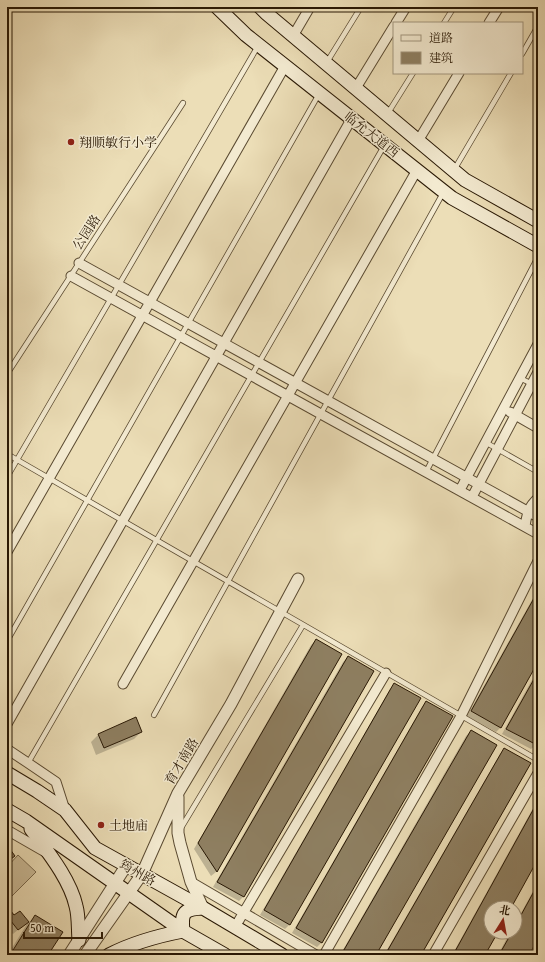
<svg xmlns="http://www.w3.org/2000/svg" width="545" height="962" font-family="'Gentium Book Plus','Noto Serif SC',serif">
<style>
.green{fill:#cbbc99;stroke:#7a6a4e}
.shadow{fill:#0003}
.building{fill:#8e7f61;stroke:#291804}
.lines{fill:none;stroke-linecap:round;stroke-linejoin:round}
.service-casing{stroke:#5a4a31;stroke-width:6}
.minor-casing{stroke:#5a4a31;stroke-width:11}
.tertiary-casing{stroke:#5a4a31;stroke-width:13}
.secondary-casing{stroke:#291804;stroke-width:15}
.service{stroke:#f3ead0;stroke-width:4.5}
.minor{stroke:#f3ead0;stroke-width:9}
.tertiary{stroke:#f3ead0;stroke-width:11}
.secondary{stroke:#f3ead0;stroke-width:13}
.poi-dot{fill:#8f2418;stroke:#f3ead0;stroke-width:1.5}
.labels{text-anchor:middle;stroke-width:3;stroke-linejoin:round;paint-order:stroke}
.street-label{font-size:13px;fill:#291804;stroke:#f3ead0}
.poi-label{font-size:13px;fill:#291804;stroke:#f3ead0;text-anchor:start}
</style>
<rect width="100%" height="100%" fill="#ecdeb7"/>
<filter id="stains"><feTurbulence type="fractalNoise" baseFrequency=".005" numOctaves="4"/><feColorMatrix values="0 0 0 0 .2 0 0 0 0 .09 0 0 0 0 .02 0 0 0 .5 -.17"/></filter>
<radialGradient id="worn" r=".72"><stop offset=".6" stop-color="#630" stop-opacity="0"/><stop offset="1" stop-color="#630" stop-opacity=".3"/></radialGradient>
<path class="green" d="M18 855 36 872 7 901V877L9 875 7 872V867Z"/>
<path class="shadow" d="M538 589V660L501 727 496 732 467 716Z
M316 640 341 654 216 872 211 876 194 849 311 645Z
M348 657 373 671 243 897 239 901 213 887 343 662Z
M538 669V741L536 745 531 749 502 734Z
M394 685 290 924 285 929 260 915 390 689Z
M426 702 322 942 317 947 292 933 422 707Z
M135 719 141 732 134 739 96 755 91 742 98 735Z
M471 731 375 955H340L466 736Z
M505 749 419 955H384L500 754Z
M538 799V857L510 908H491V932H497L484 955H452Z
M538 882V940L530 955H498L510 932H515V924Z
M7 908 14 917 20 912 28 923 36 916 47 955H7V948L10 951 27 924 26 923 13 934 10 931 7 934Z"/>
<path class="building" d="M538 591V662L501 728 471 711Z
M316 639 342 654 217 872 198 843Z
M348 656 374 671 244 897 217 882Z
M538 672V743L537 745 506 729Z
M394 683 421 698 290 925 264 910Z
M426 701 453 716 322 943 296 928Z
M136 717 142 732 104 748 98 734Z
M471 730 497 745 376 955H341Z
M504 748 531 763 421 955H385Z
M538 801V859L511 908H491V932H498L485 955H453Z
M7 845 15 856 7 862Z
M538 884V942L531 955H499L512 932H515V926Z
M7 906 14 915 20 911 29 922 18 930 7 916Z
M35 915 63 932 48 955H10Z
M155 950 163 955H141Z"/>
<g class="lines">
<defs>
<path id="service" d="M444 23 454 7
M522 54 538 26
M327 62 361 7
M388 113 413 73
M454 170 511 73
M7 374 183 103
M520 378 538 387
M485 442 538 472
M7 454 538 760
M426 472 538 257
M7 477 258 46
M7 641 319 94
M154 715 443 193
M28 763 384 146
M181 828 303 625"/>
<path id="minor" d="M396 23 406 7
M489 23 499 7
M293 36 310 7
M356 88 394 26
M418 141 459 73
M79 263 538 517
M71 276 538 534
M510 412 538 428
M460 490 538 344
M472 497 538 372
M525 526C527 514 528 507 538 498
M7 552 285 66
M123 684 417 170
M7 724 352 118
M7 749 28 763 56 782 65 810
M7 830 47 853
M191 882 316 955
M235 927 386 673
M324 955 461 716 538 561
M433 955 538 773
M535 955 538 949"/>
<path id="tertiary" d="M178 797V833L180 843 191 882 203 908
M69 955 126 866
M85 955 142 874 178 793 231 704 298 579"/>
<path id="secondary" d="M217 7 246 35 452 198 538 246
M260 7 266 13 465 180 538 221
M7 773 37 791 65 810 95 848 203 908 282 955
M7 810 26 821 183 931 225 955
M31 829C47 851 70 879 76 906 79 917 78 929 79 940
M183 931C181 912 184 909 203 908
M109 955C132 943 157 936 183 931"/>
</defs>
<use href="#service" class="service-casing"/>
<use href="#minor" class="minor-casing"/>
<use href="#tertiary" class="tertiary-casing"/>
<use href="#secondary" class="secondary-casing"/>
<use href="#service" class="service"/>
<use href="#minor" class="minor"/>
<use href="#tertiary" class="tertiary"/>
<use href="#secondary" class="secondary"/>
</g>
<g class="poi-dot">
<circle cx="71" cy="142" r="4"/>
<circle cx="101" cy="825" r="4"/>
</g>
<g class="labels">
<g class="street-label">
<text transform="translate(372 134) rotate(38)" y="5">临允大道西</text>
<text transform="translate(86 232) rotate(-57)" y="5">公园路</text>
<text transform="translate(181 761) rotate(-59)" y="5">育才南路</text>
<text transform="translate(138 872) rotate(29)" y="5">筠州路</text>
</g>
<g class="poi-label">
<text x="79" y="147">翔顺敏行小学</text>
<text x="109" y="830">土地庙</text>
</g>
</g>
<rect width="545" height="962" fill="none" stroke="#ecdeb7" stroke-width="24"/>
<rect x="8" y="8" width="529" height="946" fill="none" stroke="#291804" stroke-width="2"/>
<rect x="12" y="12" width="521" height="938" fill="none" stroke="#291804"/>
<rect x="393" y="22" width="130" height="52" fill="#f3ead0" stroke="#a2967e"/>
<rect x="401" y="35" width="20" height="6" fill="#f3ead0" stroke="#a2967e"/>
<text x="429" y="42" font-size="12" fill="#291804">道路</text>
<rect x="401" y="52" width="20" height="12" fill="#8e7f61" stroke="#a2967e"/>
<text x="429" y="62" font-size="12" fill="#291804">建筑</text>
<g transform="translate(503 920) rotate(11)"><circle r="19" fill="#f3ead0" stroke="#a2967e"/>
<path d="M0-3L7 15L0 10L-7 15Z" fill="#8f2418"/>
<text y="-6" font-size="11" font-weight="bold" text-anchor="middle" fill="#291804">北</text>
</g>
<path d="M24 932v6h78v-6" fill="none" stroke="#291804" stroke-width="2"/>
<text x="30" y="932" font-size="12" fill="#291804" stroke="#f3ead0" stroke-width="3" paint-order="stroke">50 m</text>
<rect width="100%" height="100%" filter="url(#stains)"/>
<rect width="100%" height="100%" fill="url(#worn)"/>
</svg>
